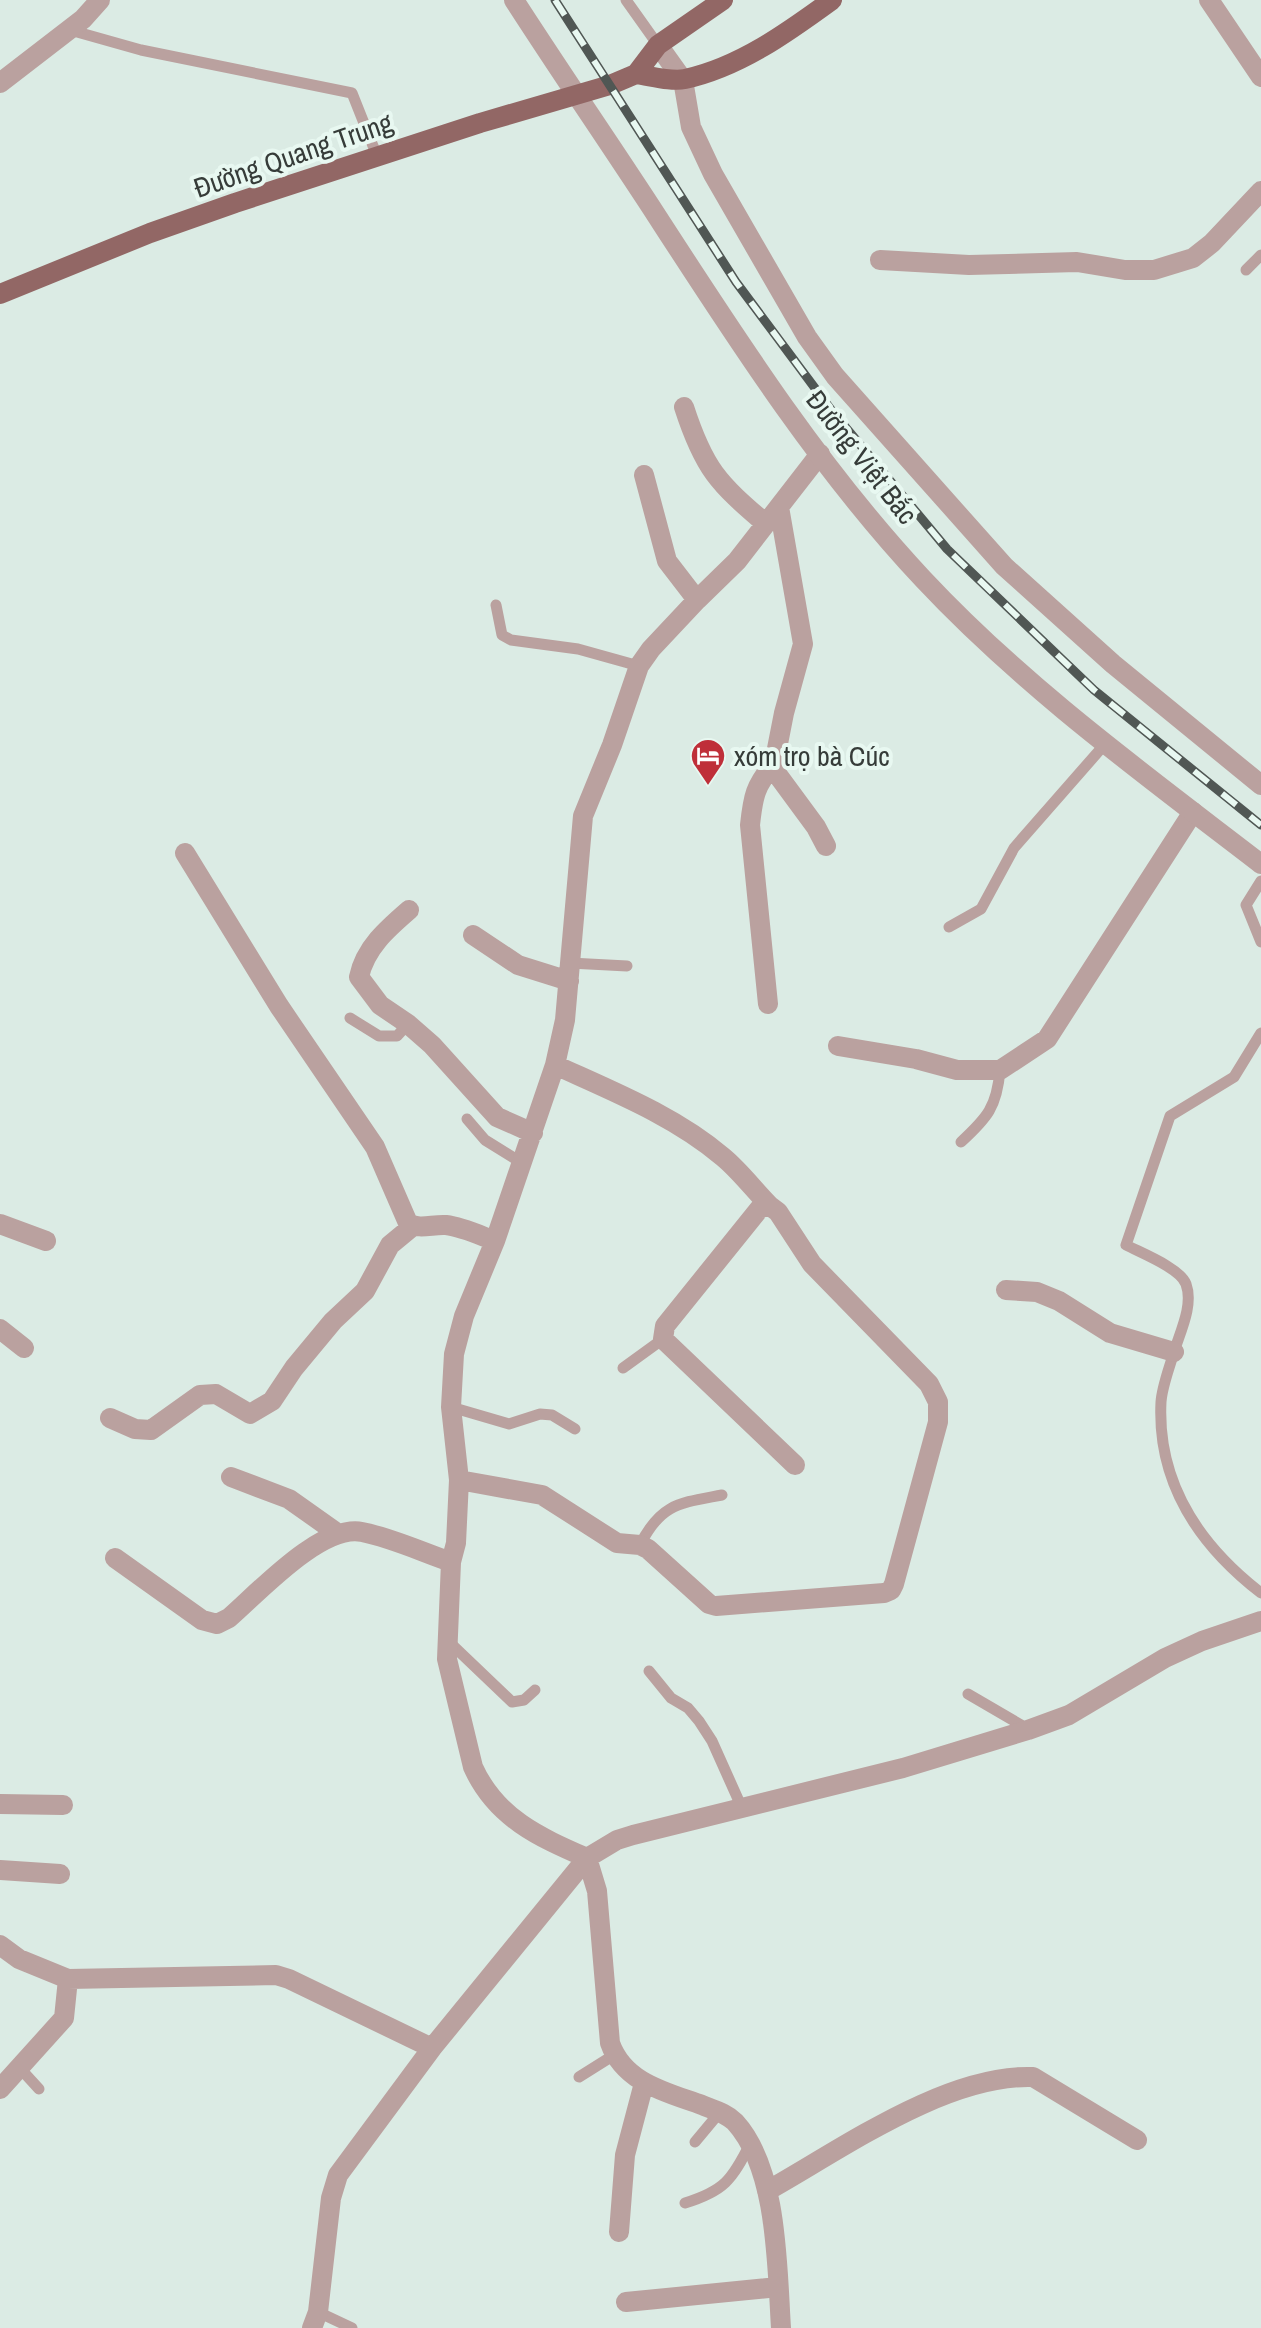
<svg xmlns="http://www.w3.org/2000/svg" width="1261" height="2328" font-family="'Archivo Narrow',sans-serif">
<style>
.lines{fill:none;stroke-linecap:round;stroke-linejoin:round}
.service{stroke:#baa19f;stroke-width:11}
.minor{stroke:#baa19f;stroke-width:20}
.tertiary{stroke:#baa19f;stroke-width:20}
.primary{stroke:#926765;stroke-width:20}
.rail-casing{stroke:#505754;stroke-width:9}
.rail{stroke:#e8f8f1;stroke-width:6;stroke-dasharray:18;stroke-linecap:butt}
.labels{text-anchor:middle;stroke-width:8;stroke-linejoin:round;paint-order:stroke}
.street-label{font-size:28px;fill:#363c39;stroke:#e8f8f1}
.poi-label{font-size:28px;fill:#363c39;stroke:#e8f8f1;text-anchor:start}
</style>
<rect width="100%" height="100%" fill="#dbebe4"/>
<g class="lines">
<path class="service" d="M626 0 658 45
M70 30 141 50 352 93 377 156
M1246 270 1261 255
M496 605 502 635 511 640 578 649 639 666
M1261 881 1246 905 1261 942
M949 927 981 909 1014 848 1105 744
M570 963 627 966
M350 1018 379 1036H397L408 1024
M1261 1033 1234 1077 1170 1116 1126 1245C1141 1253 1180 1268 1186 1284 1194 1306 1179 1334 1173 1355 1169 1369 1162 1387 1161 1402 1157 1483 1199 1545 1261 1593
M467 1119 485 1140 522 1163
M961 1142C987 1118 997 1107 1000 1070
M623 1368 663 1339
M451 1407 509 1424 540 1414 552 1415 575 1429
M640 1545C661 1503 680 1503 722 1495
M446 1639 512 1702 524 1700 535 1690
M649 1671 671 1698 688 1708 699 1721 712 1741 742 1808
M968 1694 1028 1729
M18 2066 39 2089
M579 2077 614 2055
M695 2142 720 2112
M685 2203C724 2191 732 2180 750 2144
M318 2312 352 2328"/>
<path class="minor" d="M1209 0 1261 77
M658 45 683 80 691 127 713 174 807 337 835 376 1004 566 1113 664 1261 785
M880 260 969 265 1077 262 1125 270H1154L1193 258 1212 243 1261 191
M684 407C704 469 718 483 766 524
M644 475 667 561 697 600
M779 507 803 644 784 713 774 764 777 774 816 827 826 846
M185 853 279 1006 375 1147 408 1223C420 1230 432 1224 446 1225 463 1227 479 1235 495 1241
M409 910C387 929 365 948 359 977L380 1005 408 1024 432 1045 497 1117 533 1133
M473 935 518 965 569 981
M768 1004 750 825C753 797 755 785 774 764
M838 1046 916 1059 957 1070H1000L1047 1039 1193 812
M770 1206 760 1208 665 1326 663 1339 795 1465
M0 1224 46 1241
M1006 1290 1037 1292 1059 1301 1110 1333 1174 1352
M0 1329 24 1348
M110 1418 135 1429 151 1430 200 1395 216 1394 250 1414 272 1401 294 1368 333 1321 365 1291 390 1245 413 1226
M231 1477 289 1499 337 1533
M459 1480 542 1495 617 1543 640 1545 648 1549 709 1604 716 1606 884 1593 891 1590 894 1584 938 1422V1402L929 1384 812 1264 778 1212 770 1206C754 1190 740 1171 723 1157 675 1116 612 1091 555 1065
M115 1558 202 1620 217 1624 229 1618C259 1592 321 1524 362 1532 392 1538 422 1552 451 1562
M0 1804 63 1805
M0 1870 60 1874
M0 1945 19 1959 68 1979 276 1975 289 1979 432 2048
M0 2089 64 2018 68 1979
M767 2191C842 2149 946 2074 1033 2077L1137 2140
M619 2232 625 2155 644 2083
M626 2302 778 2287
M312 2328 318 2312 331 2198 338 2175 432 2048 587 1858 617 1840 633 1835 903 1768 1028 1730 1069 1715 1165 1658 1202 1641 1261 1621
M781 2328C777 2267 778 2169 735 2122 726 2113 714 2110 702 2105 666 2092 624 2083 610 2043L597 1891 587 1858C539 1837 496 1818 473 1767L447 1659 451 1562 456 1543 459 1480 451 1407 454 1354 464 1316 495 1241 555 1065 565 1020 583 816 612 745 639 666 651 649 697 600 737 561 820 454"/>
<path class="tertiary" d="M514 0C559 70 606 138 651 207 734 335 818 467 923 579 1024 687 1144 774 1261 864
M0 83 83 19 100 0"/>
<path class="primary" d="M636 74C651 76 671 82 685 79 740 67 788 32 832 0
M0 294 150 233 235 203 480 123 610 85 636 74 658 45 723 0"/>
<defs>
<path id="rail" d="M555 0 736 282 832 411 947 549 1094 690 1261 825"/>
</defs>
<use href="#rail" class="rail-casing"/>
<use href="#rail" class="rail"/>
</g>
<defs>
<symbol id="hotel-pin" viewBox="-11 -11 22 30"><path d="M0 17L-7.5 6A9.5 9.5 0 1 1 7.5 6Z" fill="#bf2f39" stroke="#e8f8f1"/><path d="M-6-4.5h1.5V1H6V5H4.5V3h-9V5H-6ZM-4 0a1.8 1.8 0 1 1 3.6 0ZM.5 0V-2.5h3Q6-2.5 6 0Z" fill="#fff"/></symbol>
</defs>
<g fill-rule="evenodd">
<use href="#hotel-pin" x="688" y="736" width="40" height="54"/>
</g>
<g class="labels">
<g class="street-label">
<text transform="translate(293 155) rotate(-19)" y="10">Đường Quang Trung</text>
<text transform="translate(862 457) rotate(52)" y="10">Đường Việt Bắc</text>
</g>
<g class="poi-label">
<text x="734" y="766">xóm trọ bà Cúc</text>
</g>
</g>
</svg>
